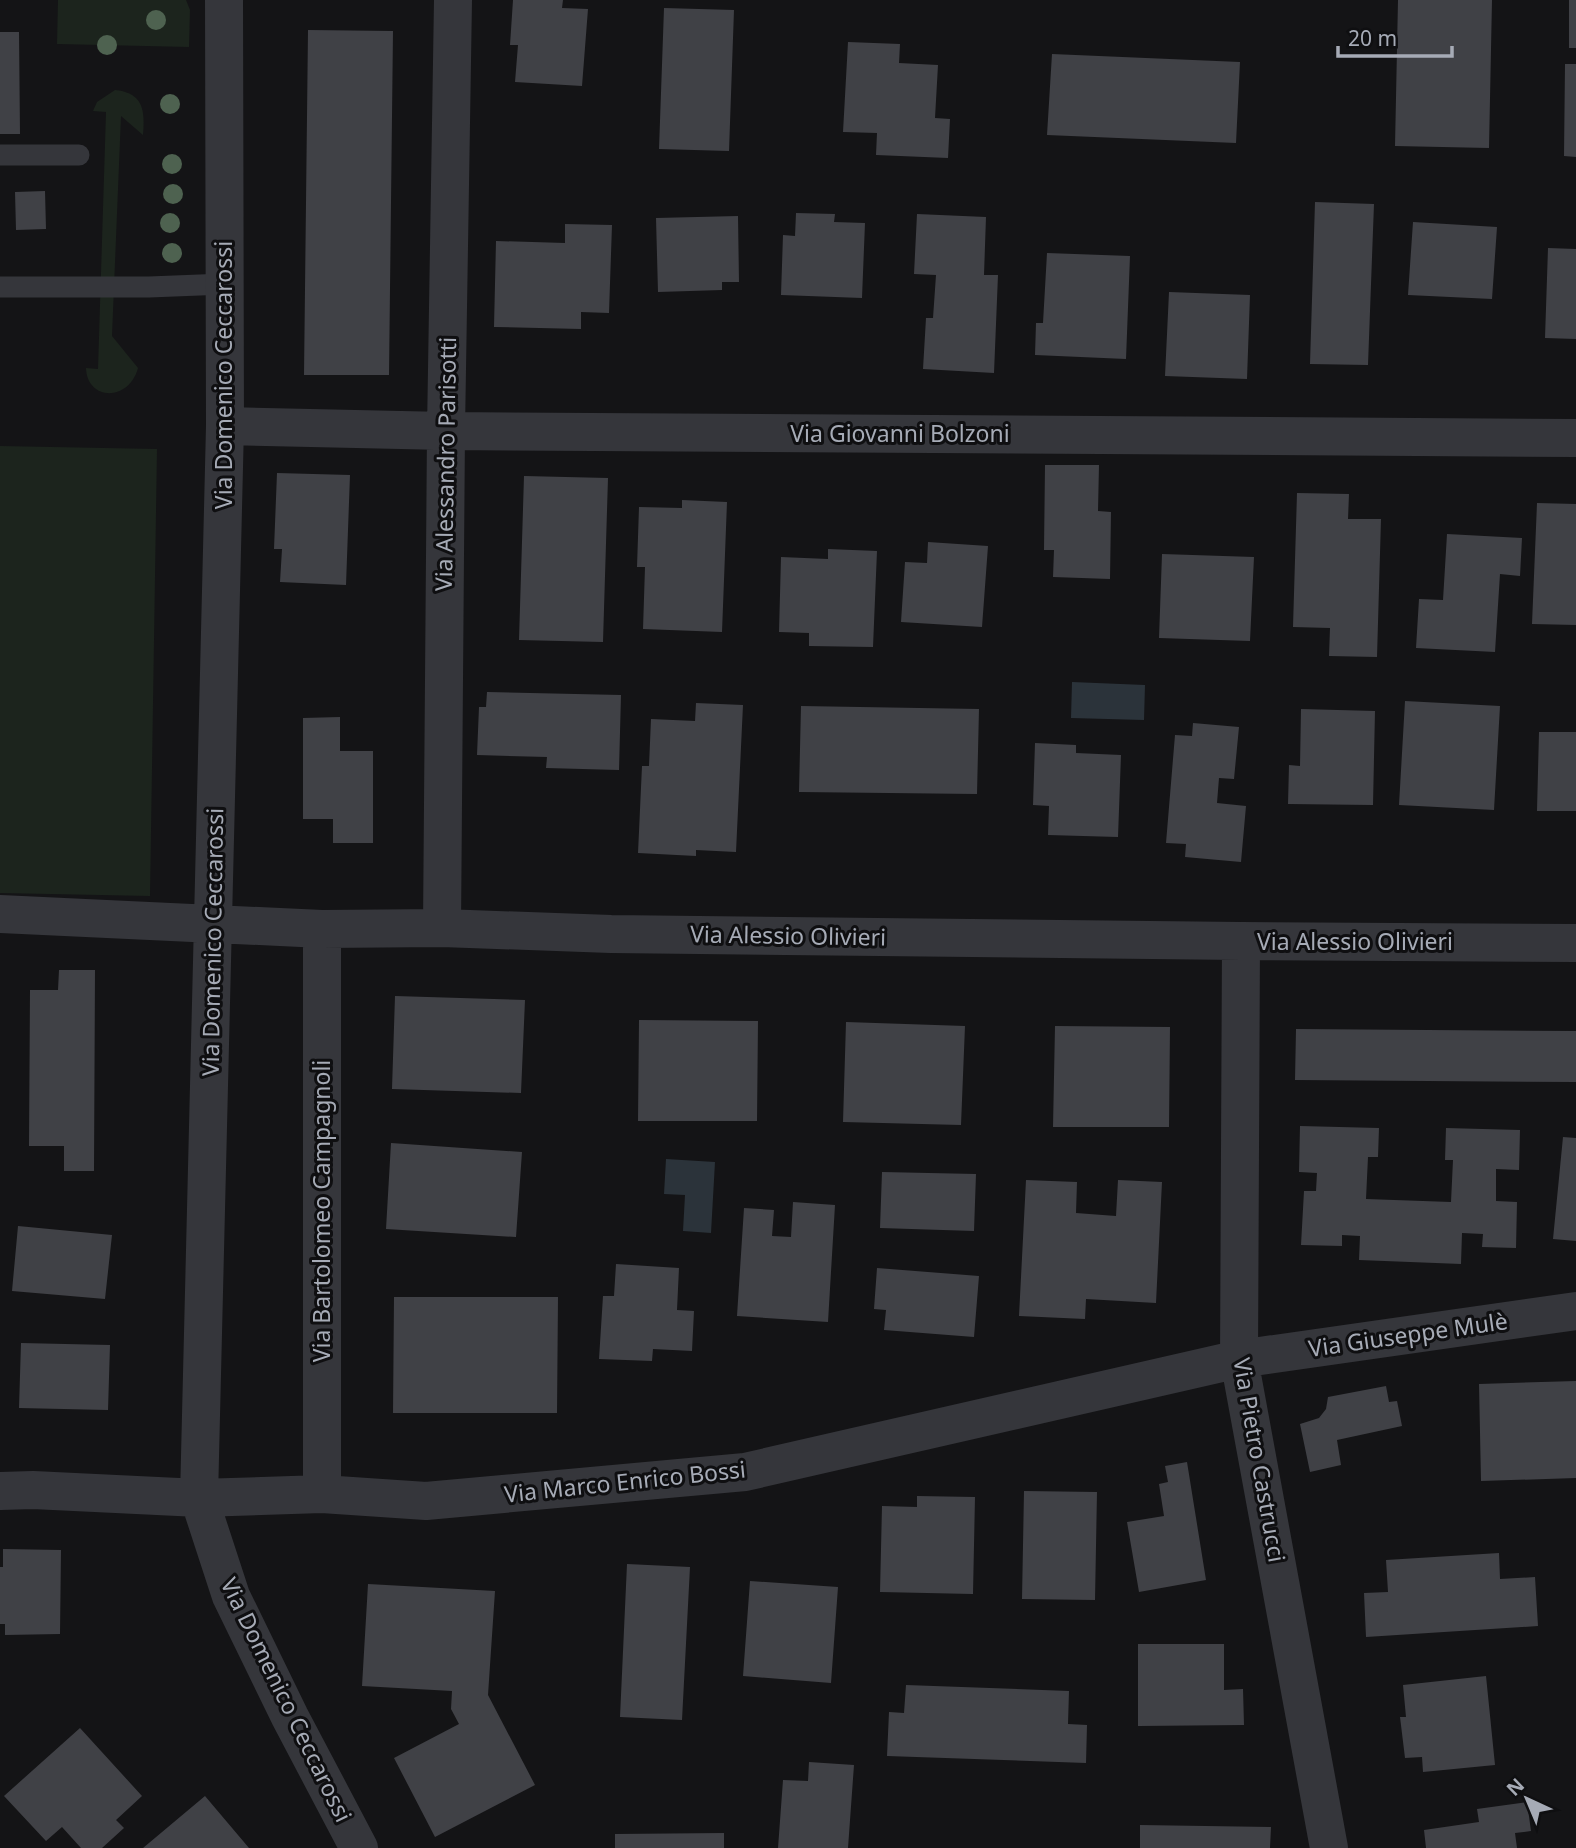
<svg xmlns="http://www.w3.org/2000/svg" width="1576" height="1848" font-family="'Noto Sans',sans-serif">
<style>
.green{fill:#1c241d}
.water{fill:#2b333a}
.building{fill:#404146}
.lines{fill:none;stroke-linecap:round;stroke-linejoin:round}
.lane{stroke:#35363b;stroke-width:21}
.street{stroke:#35363b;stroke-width:38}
.tree{fill:#4e6250}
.labels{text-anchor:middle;stroke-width:6;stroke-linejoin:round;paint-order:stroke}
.street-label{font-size:23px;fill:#a6abb6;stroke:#0f0f11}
</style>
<rect width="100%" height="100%" fill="#141416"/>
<path class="green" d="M58 0H186L190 10 189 47 57 44Z
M115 90C144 93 145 111 143 135L121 116 112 336 138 368C129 402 87 401 86 368L98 369 106 112 93 111 97 102Z
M0 446 157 449 150 896 0 893Z"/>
<path class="water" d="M1072 682 1145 685 1144 720 1071 718Z
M666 1159 715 1162 711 1233 683 1231 685 1195 664 1194Z"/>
<path class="building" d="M513 0H563L562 8 588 9 582 86 515 82 518 45H510Z
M1398 0H1492L1489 148 1395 146Z
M1569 0H1576V48H1569Z
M664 8 734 10 729 151 659 149Z
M308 30 393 31 389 375H304Z
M0 32H19L20 134H0Z
M848 42 900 44 899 63 938 65 935 118 950 119 948 158 876 155 877 133 843 132Z
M1052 54 1240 62 1236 143 1047 135Z
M1565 64H1576V157L1564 156Z
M45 191 46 229 16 230 15 192Z
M1315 202 1374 204 1368 365 1310 364Z
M796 213 835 214 834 222 865 223 862 298 781 295 783 235 795 236Z
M917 214 986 217 984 275H998L994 373 923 369 926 318H933L936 275 914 274Z
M738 216 739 282H722V290L658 292 656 218Z
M1413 222 1497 227 1492 299 1408 295Z
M565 224 612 225 609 313 581 312V329L494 327 496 241 565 243Z
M1548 248 1576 249V339L1545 338Z
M1047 253 1130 256 1126 359 1035 355 1036 323H1043Z
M1169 292 1250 295 1247 379 1165 376Z
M1045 465H1099L1098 511 1111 512 1110 579 1053 577 1054 550H1044Z
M277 473 350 475 346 585 280 582 282 549H274Z
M524 476 608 478 603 642 519 640Z
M1297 493 1349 494 1348 519H1381L1377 657 1329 656 1330 628 1293 627Z
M682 500 727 502 722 632 643 629 645 567H637L639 507 682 508Z
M1537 503 1576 504V625L1532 624Z
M1447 534 1522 538 1520 576 1500 574 1495 652 1416 648 1419 599 1443 600Z
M928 542 988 546 982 627 901 622 905 562 927 563Z
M828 549 877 551 873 647 809 646V633L779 632 781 557 828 559Z
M1162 554 1254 557 1250 641 1159 638Z
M487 692 621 695 619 770 546 768 547 757 477 755 479 707H486Z
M1405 701 1500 706 1494 810 1399 805Z
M696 703 743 705 736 852 696 850V856L638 853 642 766H649L651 719 695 721Z
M801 706 979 709 977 794 799 792Z
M1301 709 1375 711 1373 805 1288 804 1289 765 1300 766Z
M340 717V751H373V843H333V819H303V718Z
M1193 723 1239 727 1234 779 1219 778 1217 803 1246 806 1241 862 1185 857 1186 844 1166 843 1175 735 1192 736Z
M1539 732H1576V811H1537Z
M1035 743 1076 745V753L1121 755 1118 837 1048 835 1049 806 1033 805Z
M59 970H95L94 1171H64V1146H29L30 990H58Z
M395 996 525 1000 521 1093 392 1089Z
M639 1020 758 1021 757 1121H638Z
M846 1022 965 1026 961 1125 843 1122Z
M1055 1026 1170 1027 1169 1127H1053Z
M1296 1029 1576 1031V1082L1295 1080Z
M1300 1126 1379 1128 1378 1157H1368L1366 1199 1451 1202 1453 1160H1445L1446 1128 1520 1130 1519 1170 1496 1169V1201L1517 1202 1516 1248 1482 1247 1483 1234 1462 1233 1461 1264 1359 1260 1360 1236 1342 1235V1246L1301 1245 1304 1191H1316L1317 1173 1299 1172Z
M1563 1137 1576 1138V1241L1553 1239Z
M391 1143 522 1152 516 1237 386 1229Z
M882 1172 976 1174 974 1231 880 1228Z
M1026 1180 1077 1182 1076 1213 1116 1216 1118 1180 1162 1182 1156 1303 1086 1299 1085 1319 1019 1316Z
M793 1202 835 1205 828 1322 737 1316 744 1208 774 1210 772 1236 791 1237Z
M18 1226 112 1235 105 1299 12 1291Z
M616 1264 679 1268 677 1310 694 1311 692 1351 653 1349 652 1361 599 1359 603 1296H614Z
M877 1268 979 1276 974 1337 884 1330 886 1310 874 1309Z
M394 1297H558L557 1413H393Z
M21 1343 110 1345 108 1410 19 1408Z
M1576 1381V1478L1481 1481 1479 1384Z
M1386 1386 1389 1402 1397 1401 1402 1426 1337 1440 1341 1465 1310 1472 1300 1424 1319 1418 1326 1409 1328 1397Z
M1187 1462 1206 1580 1139 1592 1127 1522 1164 1516 1159 1484 1168 1482 1165 1466Z
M1024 1491 1097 1492 1095 1600 1022 1599Z
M917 1496 975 1497 973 1594 880 1592 882 1506 917 1507Z
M3 1549 61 1550 60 1634 5 1635V1624H0V1567H3Z
M1499 1553 1500 1579 1535 1577 1538 1626 1366 1637 1364 1593 1388 1592 1386 1560Z
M627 1564 690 1567 682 1720 620 1717Z
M750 1581 838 1587 831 1683 743 1676Z
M368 1584 495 1591 488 1695 535 1785 435 1837 394 1758 459 1724 451 1709 452 1691 362 1686Z
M1138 1644H1224V1690L1243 1689 1244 1725 1138 1726Z
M1486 1676 1495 1765 1423 1772 1422 1757 1405 1758 1400 1717H1406L1403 1685Z
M906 1685 1069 1691 1068 1724 1087 1725 1086 1763 887 1756 889 1712 904 1713Z
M80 1728 142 1796 116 1820 124 1828 102 1848H81L62 1827 46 1841 4 1796Z
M809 1762 854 1765 848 1848H778L783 1780 808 1781Z
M205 1796 249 1848H143Z
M1527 1802 1531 1831 1515 1833 1517 1848H1426L1424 1830 1479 1822 1477 1809Z
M1140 1825 1271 1827 1270 1848H1140Z
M724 1833V1848H615V1834Z"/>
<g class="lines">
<path class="lane" d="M0 155H79
M0 287H149L225 284"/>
<path class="street" d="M224 0 225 426 199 1498 231 1596 290 1717 359 1848
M225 426 446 431 1576 438
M0 914 322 929 442 928 611 934 1241 941 1576 943
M442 928 446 431 453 0
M1241 941 1239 1359 1329 1848
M0 1491 33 1490 199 1498 322 1494 426 1501 745 1472 1239 1359 1576 1311
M322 1494V929"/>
</g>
<g class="tree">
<circle cx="156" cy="20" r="10"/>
<circle cx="107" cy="45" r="10"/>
<circle cx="170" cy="104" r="10"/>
<circle cx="172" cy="164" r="10"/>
<circle cx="173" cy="194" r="10"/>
<circle cx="170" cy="223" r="10"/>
<circle cx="172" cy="253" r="10"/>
</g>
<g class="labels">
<g class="street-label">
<text transform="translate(224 375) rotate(-90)" y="8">Via Domenico Ceccarossi</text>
<text x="900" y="442">Via Giovanni Bolzoni</text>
<text transform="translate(446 464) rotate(-89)" y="8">Via Alessandro Parisotti</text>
<text transform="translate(788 936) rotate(1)" y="8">Via Alessio Olivieri</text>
<text transform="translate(213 942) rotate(-89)" y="8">Via Domenico Ceccarossi</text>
<text x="1355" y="950">Via Alessio Olivieri</text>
<text transform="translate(322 1211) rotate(-90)" y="8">Via Bartolomeo Campagnoli</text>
<text transform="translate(1408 1335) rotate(-8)" y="8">Via Giuseppe Mulè</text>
<text transform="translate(1259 1460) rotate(80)" y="8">Via Pietro Castrucci</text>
<text transform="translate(625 1482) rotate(-6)" y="8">Via Marco Enrico Bossi</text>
<text transform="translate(286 1700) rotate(64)" y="8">Via Domenico Ceccarossi</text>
</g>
</g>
<g transform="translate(1527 1799) rotate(316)" stroke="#0f0f11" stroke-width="5" paint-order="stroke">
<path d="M0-5L12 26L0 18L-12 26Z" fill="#a6abb6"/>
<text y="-10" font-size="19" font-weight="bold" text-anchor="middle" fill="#a6abb6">N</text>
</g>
<path d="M1338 46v10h114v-10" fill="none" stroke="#a6abb6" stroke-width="3.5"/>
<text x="1348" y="46" font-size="21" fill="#a6abb6" stroke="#0f0f11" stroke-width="5" paint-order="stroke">20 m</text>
</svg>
